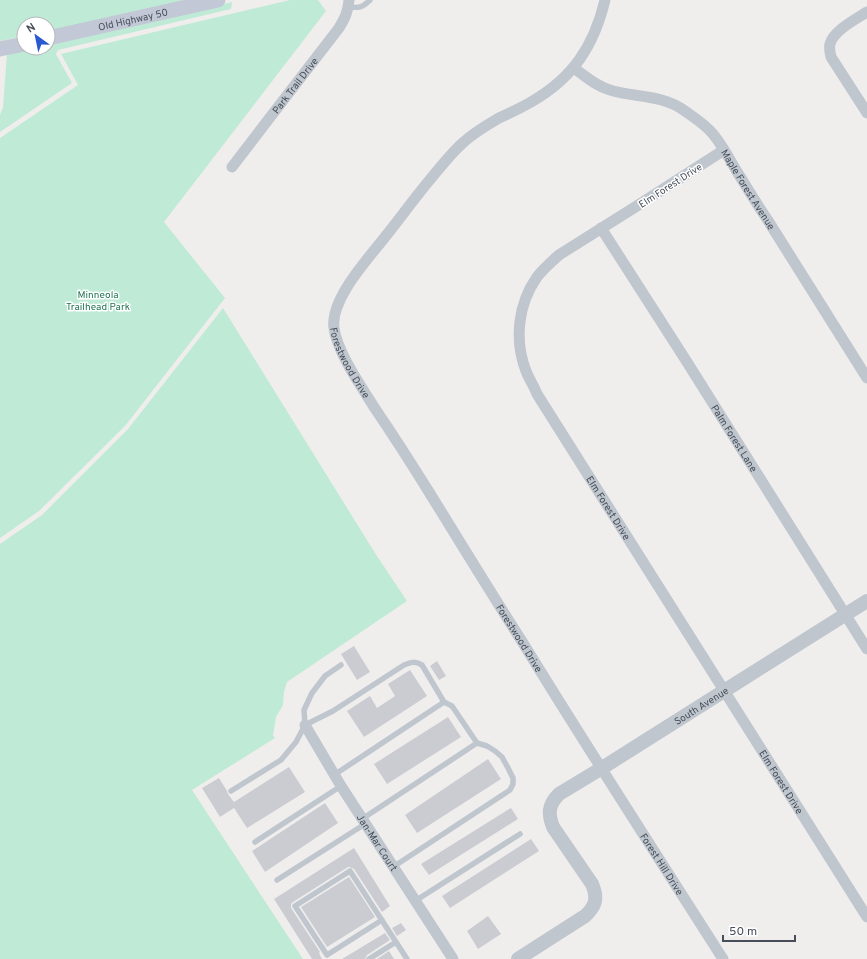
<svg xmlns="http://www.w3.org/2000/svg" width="867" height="959" font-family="Overpass,sans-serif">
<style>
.green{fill:#bfead6}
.building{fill:#cbccd2}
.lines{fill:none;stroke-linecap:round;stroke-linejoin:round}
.service{stroke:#bfc6ce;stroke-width:5.5}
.minor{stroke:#bfc6ce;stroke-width:11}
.tertiary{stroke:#bfc6ce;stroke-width:14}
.secondary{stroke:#c2c8d5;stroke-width:15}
.labels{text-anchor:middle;stroke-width:3;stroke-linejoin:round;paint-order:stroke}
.street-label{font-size:10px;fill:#474e59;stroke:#fff}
.park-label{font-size:10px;fill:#1f7455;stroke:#fff}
</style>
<rect width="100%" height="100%" fill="#f0eeed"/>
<path class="green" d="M0 0H193L48 32V24H24V36L0 41Z
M290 0H318L326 11 164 222 225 298 125 426 39 511 0 538V138L78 85 61 54Z
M232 2 231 9 58 50 56 54 57 56 72 83 0 132V115L3 107 7 53 29 48H48V44Z
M223 308 375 553 407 601 287 682 284 692 283 705 276 717 273 735 275 738 192 790 303 959H0V544L42 515 128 429Z"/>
<path class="building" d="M354 646 370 672 357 680 341 654Z
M437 661 446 676 439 680 430 666Z
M410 670 427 696 364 737 347 711 370 696 377 708 395 696 388 684Z
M448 717 461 737 387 784 374 764Z
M488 759 501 779 417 833 405 815Z
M289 767 305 792 247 828 234 808 220 817 202 788 219 778 227 791 228 794 234 802Z
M325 803 338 823 265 872 252 851Z
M511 808 518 819 429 875 421 864Z
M531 839 539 851 450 908 442 896Z
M354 848 390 906 382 912 354 869 350 867H348L293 902 291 904V908L320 952 319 953 322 959H312L274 899Z
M349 877 375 917 327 947 301 907Z
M488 916 501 934 478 949 467 931Z
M401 923 406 930 397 936 392 928Z
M385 933 390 940 367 955 365 959H342Z
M389 951 394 959H377Z"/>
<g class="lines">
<path class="service" d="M348 7C359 8 362 8 370 0
M305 725 333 711 404 665C411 662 415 661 422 665L444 702
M334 775 444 702 452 706 477 743 487 746 495 751 502 757 508 768 513 778V784L510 790 393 867
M231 791 281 760 296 742 305 725 304 710 312 693 325 676 341 665
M362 819 477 743
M255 842 341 786
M277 880 365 824
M415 901 520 834
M382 920 327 955 295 906 350 871 407 959
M369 959 396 942"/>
<g class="minor">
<path id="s1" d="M605 0C594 46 573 78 531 102 521 108 510 113 499 118 487 125 475 132 465 141 453 151 443 164 433 176 416 196 401 217 385 237 368 259 330 299 334 328 337 352 361 386 374 407 393 435 411 463 429 492 460 542 491 593 523 643 588 749 656 854 723 959"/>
<path d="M867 12C856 19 833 31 830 44 829 48 830 53 831 57L867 113"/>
<path id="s2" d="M574 68C585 76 596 86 610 90 636 98 661 94 685 111 695 118 706 125 713 134 722 145 729 158 736 170 746 186 756 203 767 219 800 272 834 325 867 378"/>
<path id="s3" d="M724 150 640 204 559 255C551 262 543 269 537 277 518 304 514 340 526 371 529 379 534 386 537 394L867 917"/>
<path id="s4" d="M232 167 278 107 339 28C345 18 348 12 349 0"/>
<path id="s5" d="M601 228 687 362 867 649"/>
<path id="s6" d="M305 725 341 786 453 959"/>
</g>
<path class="tertiary" id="s7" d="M518 959 585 916C596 906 598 898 592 884L553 827C548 814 548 805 559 794L602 768 724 691 867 601"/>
<g class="secondary">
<path id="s8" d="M48 38 218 0"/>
<path d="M0 49 24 44"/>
</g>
</g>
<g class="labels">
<g class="street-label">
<text dy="4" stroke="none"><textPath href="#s8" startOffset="87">Old Highway 50</textPath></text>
<text dy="4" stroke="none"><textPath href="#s4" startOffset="103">Park Trail Drive</textPath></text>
<text transform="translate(670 185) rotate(-33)" y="4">Elm Forest Drive</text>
<text dy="4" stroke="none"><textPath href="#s2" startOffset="223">Maple Forest Avenue</textPath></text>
<text dy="4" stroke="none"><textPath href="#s1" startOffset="477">Forestwood Drive</textPath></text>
<text dy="4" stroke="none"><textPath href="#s5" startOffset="249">Palm Forest Lane</textPath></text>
<text dy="4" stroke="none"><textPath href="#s3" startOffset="485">Elm Forest Drive</textPath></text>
<text dy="4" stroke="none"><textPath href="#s1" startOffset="801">Forestwood Drive</textPath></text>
<text dy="4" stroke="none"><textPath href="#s7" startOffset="388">South Avenue</textPath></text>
<text dy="4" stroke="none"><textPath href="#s3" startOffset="809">Elm Forest Drive</textPath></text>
<text dy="4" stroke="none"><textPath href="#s6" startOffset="138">Jan-Mar Court</textPath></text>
<text dy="4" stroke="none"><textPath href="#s1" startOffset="1068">Forest Hill Drive</textPath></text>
</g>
<g class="park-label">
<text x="98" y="298">Minneola<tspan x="98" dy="12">Trailhead Park</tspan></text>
</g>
</g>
<g transform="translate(36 36) rotate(327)"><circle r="19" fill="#ffffff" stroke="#b5b8bd"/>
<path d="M0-3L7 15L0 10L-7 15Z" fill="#2959cf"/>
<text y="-6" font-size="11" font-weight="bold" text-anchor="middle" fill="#474e59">N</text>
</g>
<path d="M723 935v6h72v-6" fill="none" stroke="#474e59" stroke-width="2"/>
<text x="729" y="935" font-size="12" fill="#474e59" stroke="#ffffff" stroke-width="3" paint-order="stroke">50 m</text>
</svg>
